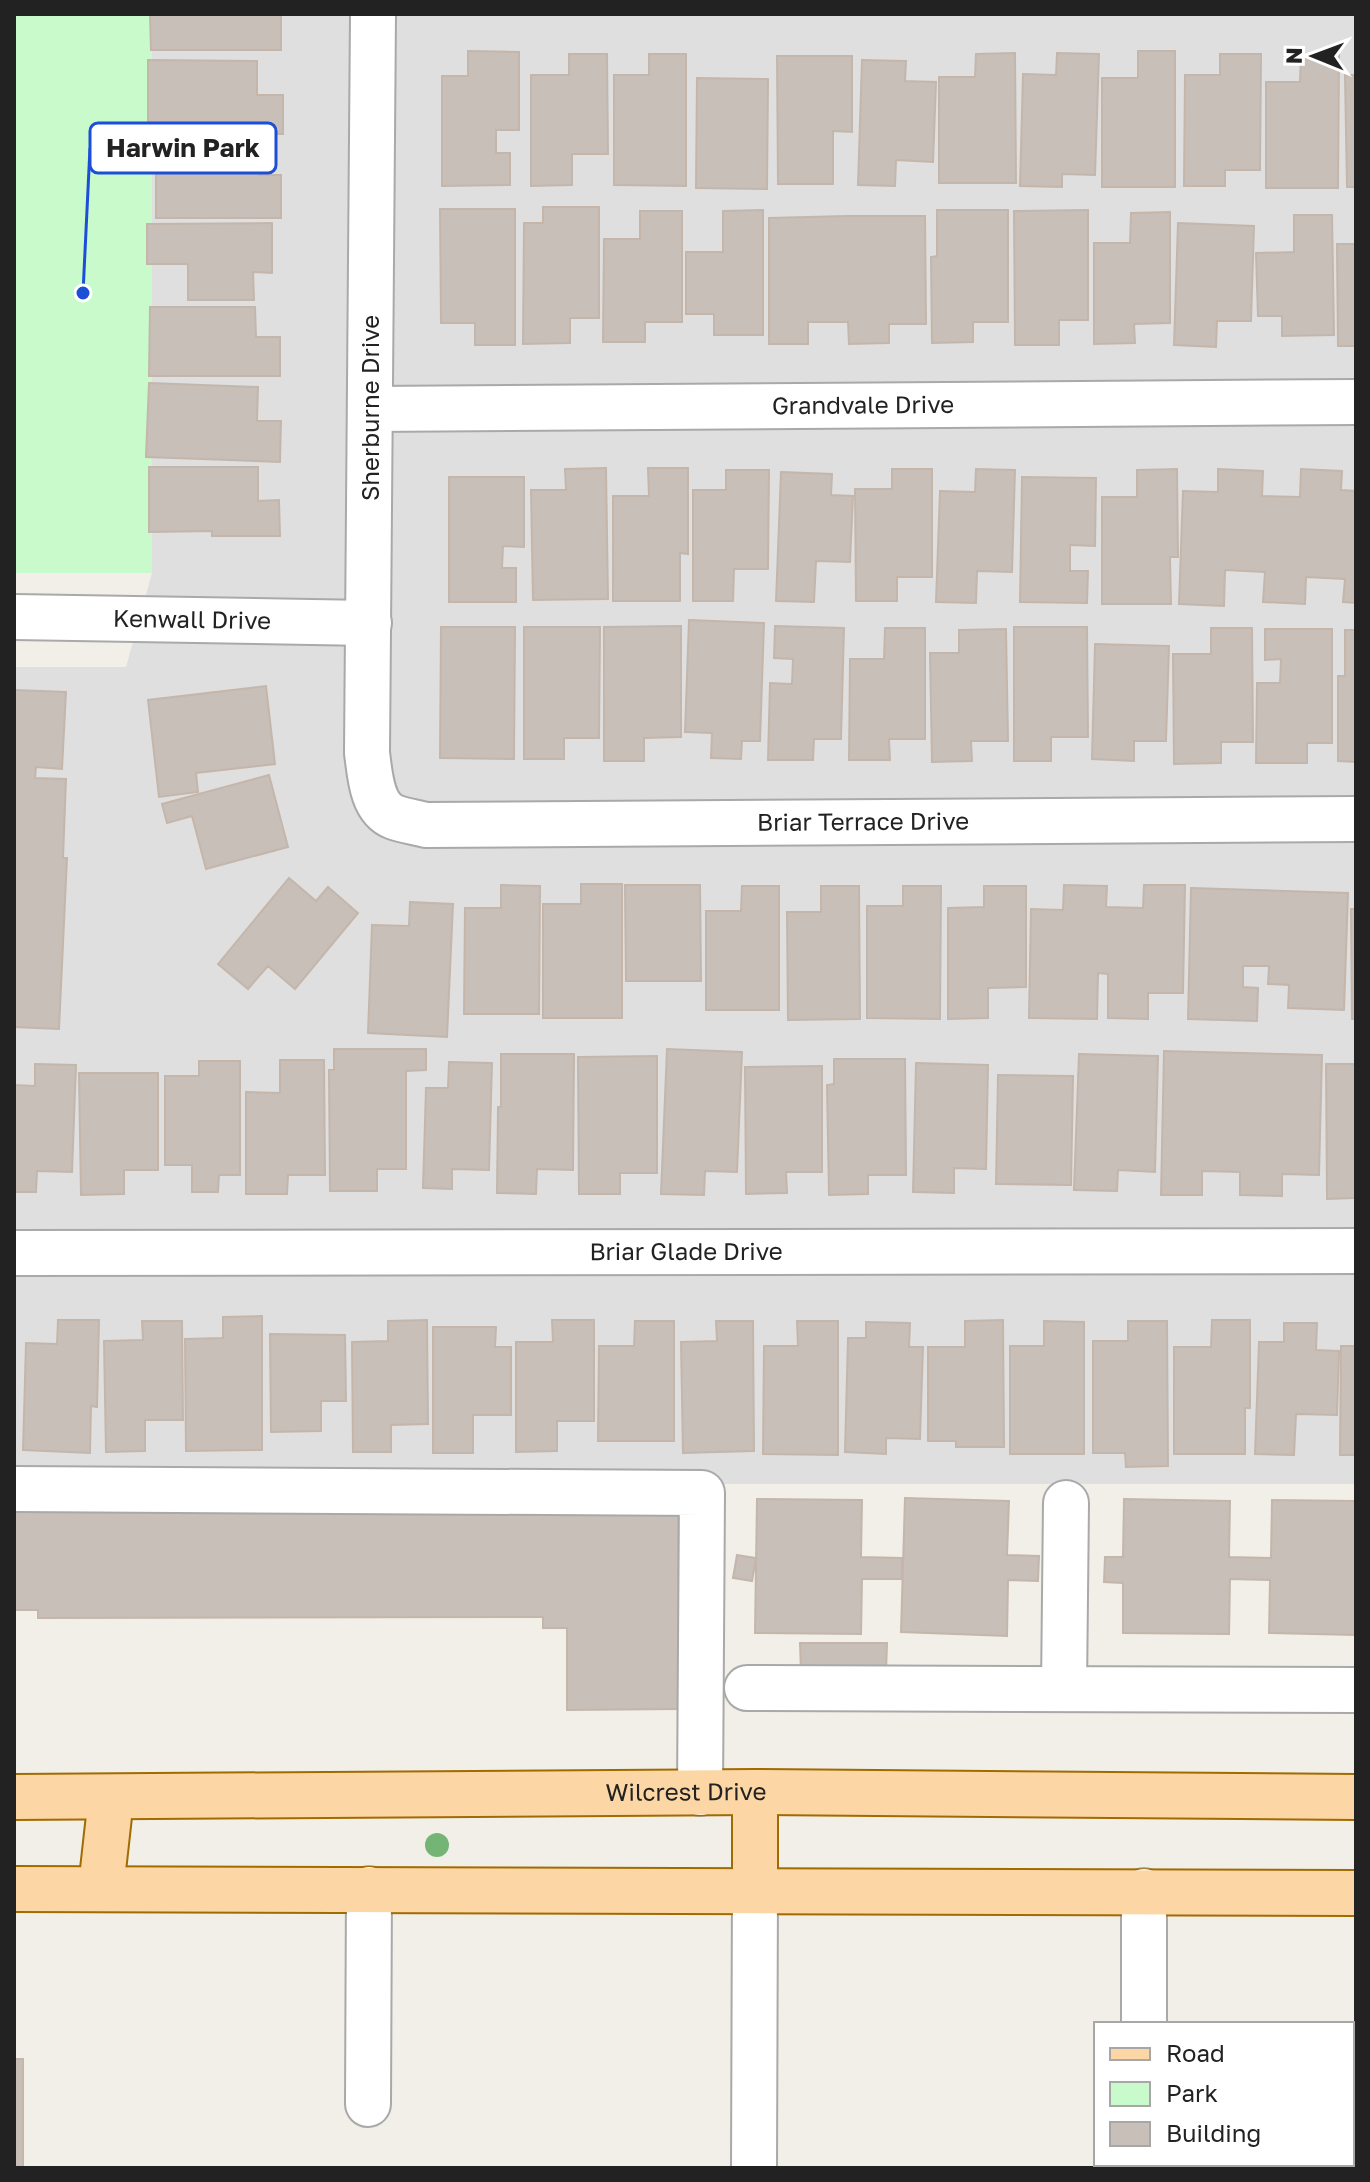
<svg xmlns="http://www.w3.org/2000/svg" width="1370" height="2182" font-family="'Golos Text',sans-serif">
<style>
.residential{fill:#e0dfdf}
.park{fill:#c8facc}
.building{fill:#c7bfb8;stroke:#c4b6ab;stroke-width:2}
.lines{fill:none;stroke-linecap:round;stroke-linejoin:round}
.minor-casing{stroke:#a9a9a9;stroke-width:48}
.major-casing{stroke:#a06b00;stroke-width:48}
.minor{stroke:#fff;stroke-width:44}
.major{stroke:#fcd6a4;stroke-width:44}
.tree{fill:#74b475}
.labels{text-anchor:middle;stroke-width:7;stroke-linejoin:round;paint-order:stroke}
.street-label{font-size:24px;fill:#222;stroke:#fff}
.leader{fill:none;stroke:#1d4ed8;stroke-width:3}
.callout-dot{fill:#1d4ed8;stroke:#fff;stroke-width:3}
.callout{fill:#fff;stroke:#1d4ed8;stroke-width:3}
.callout-label{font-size:26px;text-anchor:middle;font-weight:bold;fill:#222}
</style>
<rect width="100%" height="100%" fill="#f2efe9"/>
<path class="residential" d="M152 14H1356V1484H14V667H126L152 573Z"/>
<path class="park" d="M14 14H152V573H14Z"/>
<path class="building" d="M150 14H281V50H151Z
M468 51 519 52V130H496V153H510V185L442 186V76H468Z
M1138 51H1175V187H1102V78H1138Z
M1015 53 1016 183H939V77H975L976 54Z
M1057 53 1099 54 1095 175 1062 174V187L1020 186 1023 74 1056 75Z
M569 54H607L608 154H572V185L531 186V75H569Z
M649 54H686V186L614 185V75H649Z
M1220 54H1261L1260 170H1225V186H1184L1185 75H1220Z
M1301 55H1339L1338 188H1266V82H1300Z
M777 56H852V132L833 131V184H778Z
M148 60 257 61V95H283V134L148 133Z
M862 60 906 61 905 81 936 82 933 162 896 160 895 186 858 185Z
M1345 75H1356V187H1347Z
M697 78 768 79 767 189 696 188Z
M156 142H259V175H281V218H156Z
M543 207H599V318H570V343L523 344 524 223H543Z
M440 209H515V345H475V323H441Z
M763 210V335H714V314H686V252H723V211Z
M937 210H1008V322H973V342L932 343 931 257 937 256Z
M1088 210V320H1059V345H1015L1014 211Z
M640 211H682V322H645V342H603L604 239H640Z
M1170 212V323L1134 324 1135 343 1094 344V243H1130L1131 213Z
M1294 215H1332L1334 335 1282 336V316H1258L1256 253 1294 252Z
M847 216H925L926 324H889V343L849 344 848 322H808V344H769V218Z
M272 223V273L253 272 254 300H188V264H147V224Z
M1178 223 1254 226 1251 321H1217L1216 347 1174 345Z
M1337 244H1356V346H1338Z
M150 307H255L256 337H280V376H149Z
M149 383 258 387 257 421H281L280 462 146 457Z
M149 467H258V501L279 500 280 536H212V531L149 532Z
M606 468 608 599 533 600 531 490H566L565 469Z
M648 468H688V554L680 553V601H613V496H649Z
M892 469H932V577H897V601H856L855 489H892Z
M976 469 1015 470 1012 572 977 571 976 603 936 602 940 491 975 492Z
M1177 469 1178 557H1170L1171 604H1102V497H1137V470Z
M1218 469 1263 471 1262 496 1300 497 1301 469 1342 471 1341 490 1356 491V603L1343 602 1345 579 1306 577 1305 604 1263 602 1265 572 1225 570 1224 606 1179 604 1183 491 1218 492Z
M726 470H769L768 569H734L733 601H693V490H726Z
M781 472 832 474 831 495 853 496 850 562 816 561 814 602 776 601Z
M449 477H524V547L503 546 502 568H516V602H449Z
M1022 477 1096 478 1095 546 1070 545V571H1088L1087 603 1020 602Z
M689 620 764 623 760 741H742L741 759 711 758 712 733 685 732Z
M681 626V737L644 738V761H604V627Z
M775 626 844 628 841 739H814L813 760H768L770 683 792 684 793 659 774 658Z
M441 627H515L514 759 440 758Z
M524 627H600L599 738H564V759H524Z
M1014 627H1087L1088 737H1051V761H1014Z
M885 628H925V739H889L890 760H849L850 659H884Z
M1211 628H1252L1253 742H1221V763L1174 764 1173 654H1211Z
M1006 629 1008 741H971L972 761 932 762 930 653H959V630Z
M1265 629H1332V743H1307V763H1256L1257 683H1280L1281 659 1265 660Z
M1345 630H1356V762L1338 761V676H1345Z
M1095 644 1169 646 1166 741H1134V761L1092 759Z
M266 686 275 764 196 773 198 792 159 797 148 700Z
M14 690 66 692 62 769 36 767 35 778 66 779 63 858H67L59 1029 14 1027Z
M269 775 288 847 206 869 192 816 167 823 162 804Z
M289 878 316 901 328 887 358 913 295 989 268 966 248 989 218 964Z
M581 884H622V1018H543V904H581Z
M501 885 540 886 539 1014H464L465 908H501Z
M625 885H700L701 981H626Z
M1064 885 1107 886 1106 907 1143 908 1144 885H1185L1183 993H1148V1019L1108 1018V974L1098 973 1097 1019 1029 1018 1031 909 1063 910Z
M742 886H779V1010H706V911H741Z
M821 886H859L860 1019 788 1020 787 912H821Z
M903 886H941L940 1019 867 1018V906H903Z
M984 886H1026V987L988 988V1018L948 1019V908L984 907Z
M1191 888 1348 893 1344 1010 1288 1008 1289 985 1268 984 1269 966H1243V987L1258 988 1257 1021 1188 1019Z
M410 902 453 904 447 1037 368 1033 372 925 409 926Z
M1351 909H1356V1019H1352Z
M334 1049H426V1070L406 1071V1169H377V1191H330L329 1070H334Z
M667 1049 742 1052 737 1172 705 1171 704 1195 661 1194Z
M1164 1051 1322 1055 1319 1175 1282 1174V1196L1240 1195V1172L1202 1171V1195H1161Z
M501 1054H574L573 1170 537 1169 536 1194 497 1193 498 1107H501Z
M1079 1054 1158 1056 1155 1172 1118 1170 1117 1191 1074 1190Z
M657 1056V1173H620V1194H579L578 1057Z
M834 1059H905L906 1175H868V1194L829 1195 827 1085 834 1084Z
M280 1060H324L325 1175H288L287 1194H246V1092L280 1093Z
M199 1061H240V1175H219L218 1192H192V1165H165V1076H199Z
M449 1062 492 1063 489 1170 452 1169V1189L423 1188 426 1088H448Z
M916 1063 988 1065 986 1169 954 1168V1193L913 1192Z
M35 1064 76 1065 72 1172 37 1171 36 1192H14V1085L35 1086Z
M1326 1064H1356V1198L1327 1199Z
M822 1066V1172H786L787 1193 746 1194 745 1067Z
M79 1073H158V1170H124V1194L81 1195Z
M998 1075 1073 1076 1071 1185 996 1184Z
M262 1316V1450L186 1451 185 1339 223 1338V1317Z
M58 1320H99L97 1407 91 1406 90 1453 23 1450 26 1343 57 1344Z
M427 1320 428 1424 391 1425V1452H353L352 1342 388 1341V1321Z
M552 1320H594V1421H557V1451L516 1452V1342H553Z
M1003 1320 1004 1447H956V1441H928V1347H965V1321Z
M1212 1320H1250V1408H1245V1454H1174V1347H1211Z
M142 1321H182L183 1420H145V1451L106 1452 104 1341 143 1340Z
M635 1321H674V1441H598L599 1346H634Z
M716 1321H753L754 1451 683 1453 681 1342 717 1341Z
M797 1321H838V1455L763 1454 764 1346H798Z
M1044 1321 1084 1322V1454H1010V1346H1044Z
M1128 1321H1167L1168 1466 1126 1467 1125 1453H1093V1341H1128Z
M866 1322 910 1323 909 1347H923L920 1439 886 1438V1454L845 1452 848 1338H866Z
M1284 1323H1317L1316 1350 1339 1351 1337 1415 1296 1414 1294 1455 1255 1454 1259 1342H1284Z
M433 1327H496L495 1347H511V1415H473V1453H433Z
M270 1334 345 1335 346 1401H321V1431L271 1432Z
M1341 1346H1356V1455H1340Z
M905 1498 1009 1501 1007 1555 1039 1556 1038 1581 1008 1580 1007 1636 901 1632Z
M757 1499 862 1500 861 1557 902 1558V1579H862L861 1634 755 1633Z
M1124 1499 1230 1501 1229 1557 1271 1558 1272 1500 1356 1501V1635L1269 1633 1270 1580 1230 1579 1229 1634 1123 1633V1583L1104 1582 1105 1557H1123Z
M678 1506 679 1709 567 1710V1628H543V1617L38 1618V1610H14V1508Z
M737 1555 756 1558 752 1581 733 1578Z
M800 1643H887L886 1672H801Z
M14 2059H23V2168H14Z"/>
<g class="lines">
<defs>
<g id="minor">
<path id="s1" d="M373 14 367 753C370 774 371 808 394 817 404 821 416 822 426 825L1356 819"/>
<path id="s2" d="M371 409 1356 402"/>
<path id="s3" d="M14 617 369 623"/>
<path id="s4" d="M14 1253 1356 1251"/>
<path d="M14 1489 702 1493 700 1793"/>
<path d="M747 1688 1356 1690"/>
<path d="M1064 1689 1066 1503"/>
<path d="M1144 2024V1891"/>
<path d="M368 2104 369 1889"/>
<path d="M754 2168 755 1889"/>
</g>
<g id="major">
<path d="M755 1792V1889"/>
<path id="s5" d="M14 1797 755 1792 1356 1797"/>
<path d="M101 1888 111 1798"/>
<path d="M14 1889 1356 1893"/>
</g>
</defs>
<use href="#minor" class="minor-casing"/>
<use href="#major" class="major-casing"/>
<use href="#minor" class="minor"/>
<use href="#major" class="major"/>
</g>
<circle class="tree" cx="437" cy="1845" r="12"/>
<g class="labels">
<g class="street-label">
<text dy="8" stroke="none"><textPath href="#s2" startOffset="492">Grandvale Drive</textPath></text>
<text transform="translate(371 408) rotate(-90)" y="8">Sherburne Drive</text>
<text dy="8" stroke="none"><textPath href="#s3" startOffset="178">Kenwall Drive</textPath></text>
<text dy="8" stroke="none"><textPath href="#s1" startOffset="1282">Briar Terrace Drive</textPath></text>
<text dy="8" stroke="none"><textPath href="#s4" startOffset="672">Briar Glade Drive</textPath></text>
<text dy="8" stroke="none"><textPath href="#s5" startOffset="672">Wilcrest Drive</textPath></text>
</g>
</g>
<path class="leader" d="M83 293L90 148"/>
<circle class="callout-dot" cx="83" cy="293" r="8"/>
<rect class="callout" x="90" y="123" width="186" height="50" rx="8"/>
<g class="callout-label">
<text x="183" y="157">Harwin Park</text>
</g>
<rect width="1370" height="2182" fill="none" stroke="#222222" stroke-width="32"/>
<rect x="1094" y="2022" width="260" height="144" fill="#ffffff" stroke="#a7a7a7" stroke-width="2"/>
<rect x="1110" y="2048" width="40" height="12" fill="#fcd6a4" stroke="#a7a7a7" stroke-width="2"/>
<text x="1166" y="2062" font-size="24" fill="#222222">Road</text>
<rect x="1110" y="2082" width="40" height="24" fill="#c8facc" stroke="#a7a7a7" stroke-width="2"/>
<text x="1166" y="2102" font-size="24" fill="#222222">Park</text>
<rect x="1110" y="2122" width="40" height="24" fill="#c7bfb8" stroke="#a7a7a7" stroke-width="2"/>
<text x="1166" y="2142" font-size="24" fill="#222222">Building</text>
<g transform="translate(1314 56) rotate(271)" stroke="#ffffff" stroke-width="6" paint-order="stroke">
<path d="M0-6L14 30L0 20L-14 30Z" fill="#222222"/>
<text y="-12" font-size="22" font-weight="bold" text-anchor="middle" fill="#222222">N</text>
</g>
</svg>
